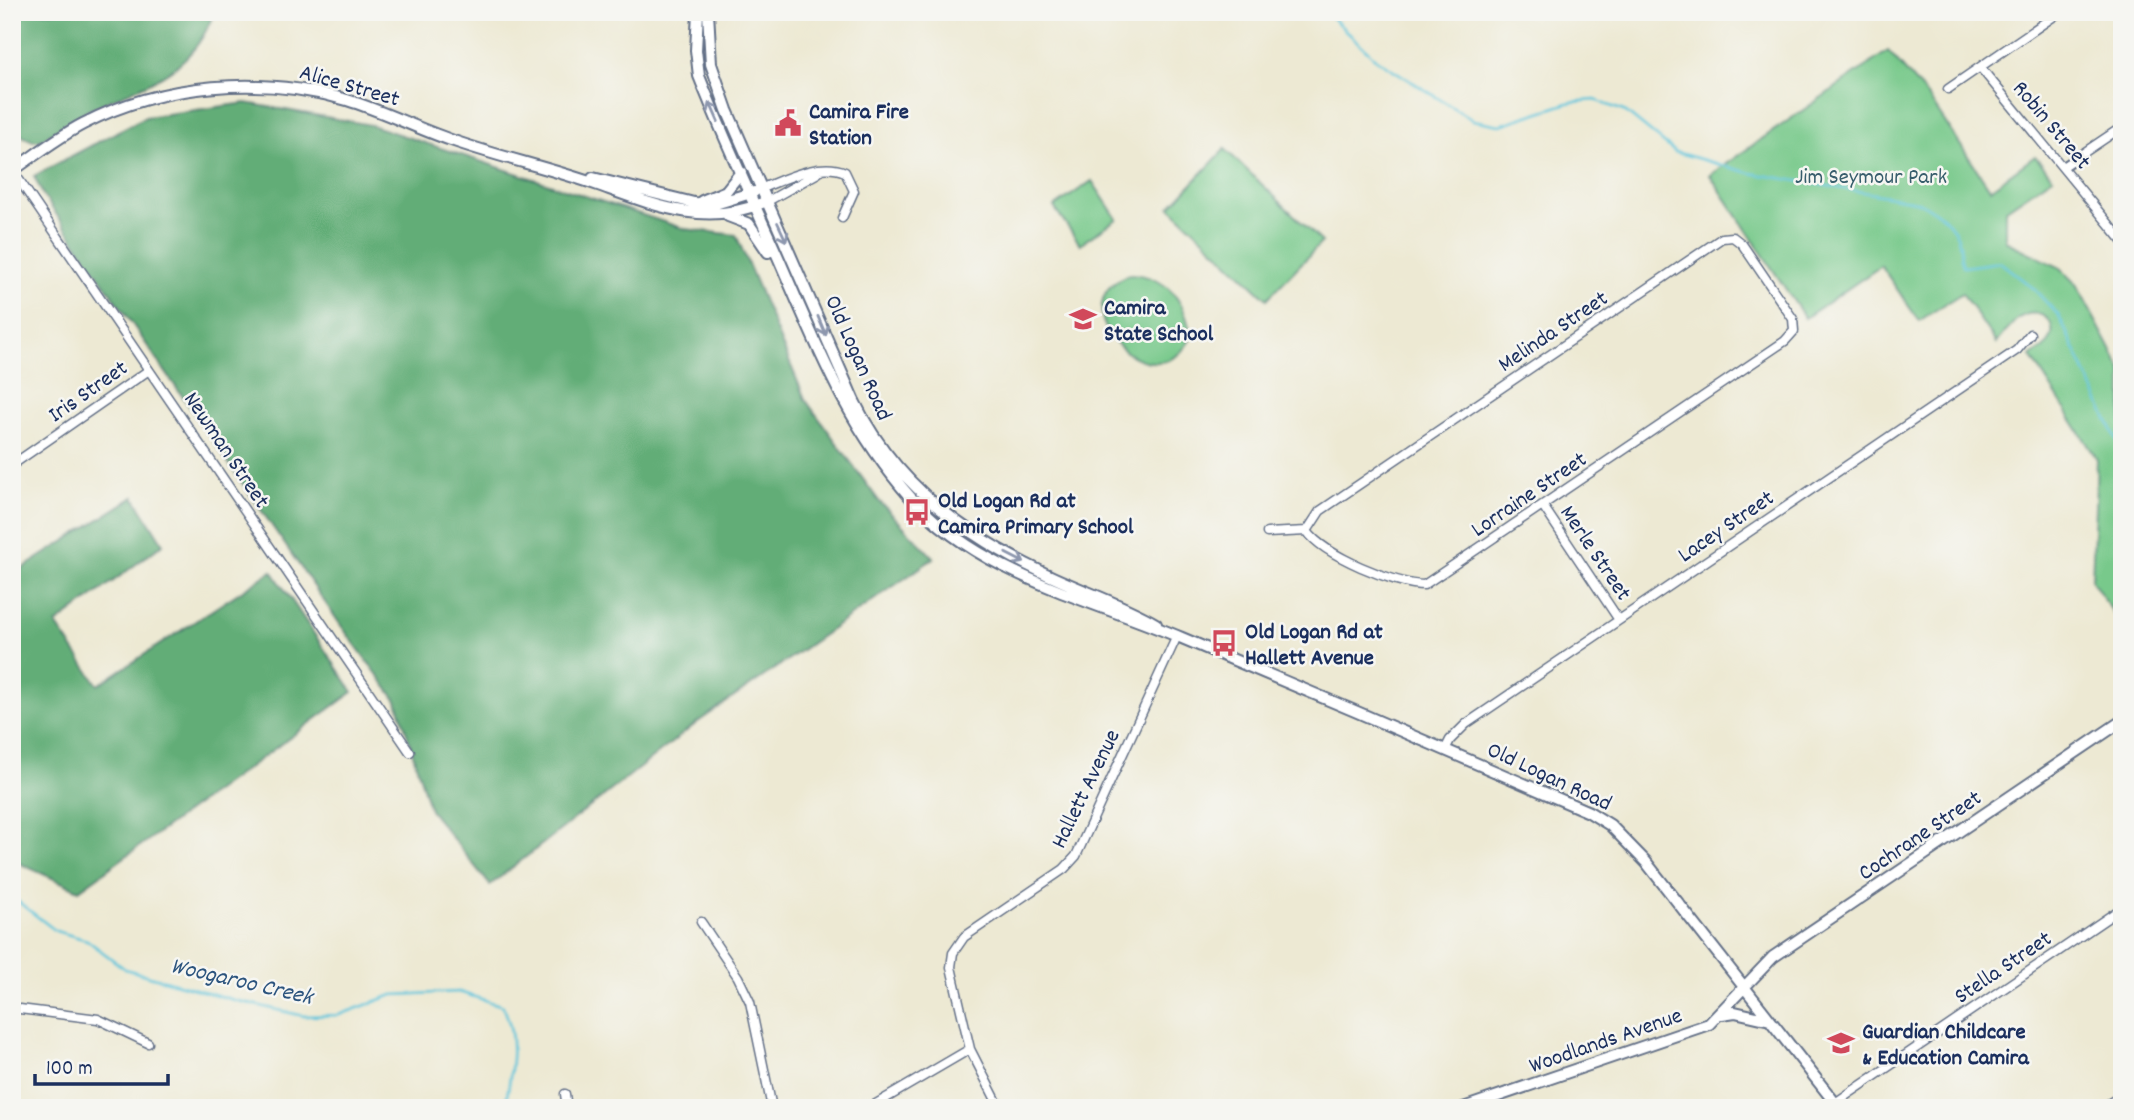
<svg xmlns="http://www.w3.org/2000/svg" width="2134" height="1120" font-family="Dekko,sans-serif">
<style>
.green{fill:#78c98b;stroke:#4a7c74;stroke-width:2}
.forest{fill:#62ad77;stroke:#3e6e6a;stroke-width:2}
.lines{fill:none;stroke-linecap:round;stroke-linejoin:round}
.stream{stroke:#5ec5dc;stroke-width:2.5}
.street-casing{stroke:#647087;stroke-width:11}
.secondary-casing{stroke:#647087;stroke-width:14}
.street{stroke:#fff;stroke-width:8}
.secondary{stroke:#fff;stroke-width:10}
.oneway{stroke:#8d97ae}
.labels{text-anchor:middle;stroke-width:5;stroke-linejoin:round;paint-order:stroke}
.street-label{font-size:23px;fill:#1b2f5e;stroke:#f6f6f2}
.poi-label{font-size:23px;font-weight:bold;fill:#1b2f5e;stroke:#f6f6f2;text-anchor:start}
.park-label{font-size:23px;fill:#375d6c;stroke:#f6f6f2}
.water-label{font-size:24px;font-style:italic;fill:#2c547e;stroke:#f6f6f2}
</style>
<rect width="100%" height="100%" fill="#f6f6f2"/>
<filter id="ink" filterUnits="userSpaceOnUse"><feTurbulence type="fractalNoise" baseFrequency=".0143" numOctaves="2"/><feDisplacementMap in="SourceGraphic" scale="14" xChannelSelector="R" yChannelSelector="G"/><feConvolveMatrix kernelMatrix="1 2 1 2 8 2 1 2 1" color-interpolation-filters="sRGB"/></filter>
<filter id="wash" filterUnits="userSpaceOnUse"><feTurbulence type="fractalNoise" baseFrequency=".00686" numOctaves="4" result="noise"/><feDisplacementMap in="SourceGraphic" scale="28" xChannelSelector="R" yChannelSelector="G"/><feGaussianBlur stdDeviation="1.57" result="paint"/><feColorMatrix in="noise" values="0 0 0 0 0 0 0 0 0 0 0 0 0 0 0 0 0 1.4 0 .05"/><feComposite in="paint" operator="in"/></filter>
<g filter="url(#wash)">
<rect width="100%" height="100%" fill="#ede9d3"/>
<path class="green" d="M1888 51 1929 98 1990 189 2035 156 2053 177 2005 210V241L2059 267 2076 284 2122 370V626L2092 581 2097 459 2031 356C2037 352 2044 348 2048 343 2062 323 2039 305 2019 318 2011 324 2003 335 1996 343L1962 293 1919 321 1881 266 1805 318 1710 175Z
M1225 149 1322 242 1267 299 1170 207Z
M1092 181 1117 219 1080 244 1054 207Z
M1130 274C1168 276 1186 302 1191 338 1153 409 1053 304 1130 274Z"/>
<path class="forest" d="M12 12H212L213 14C191 79 134 86 81 114 67 121 53 132 40 141H33L12 131Z
M246 103 371 125 685 229 736 235 805 399 879 501 934 558 698 722 490 885 430 810 397 701 342 627 43 195 34 176 145 117Z
M134 497 163 544 56 624 98 685 272 571 353 692 79 890 12 860V575Z"/>
<g class="lines">
<path class="stream" d="M1326 12 1376 59 1473 120 1500 125 1571 102 1595 100 1626 112 1675 152 1750 173 1916 201C1936 211 1955 221 1960 245 1961 253 1959 260 1964 267L2000 262 2033 288 2059 316 2122 451
M12 897 56 931 87 940 125 969 234 1000 304 1016 339 1015 393 995 459 992 503 1006C519 1040 511 1071 505 1108"/>
</g>
</g>
<g filter="url(#ink)">
<g class="lines">
<defs>
<path id="street" d="M1980 67 2122 240
M1948 89 2060 12
M2064 166 2122 127
M13 171 410 752
M762 188C785 179 820 161 845 172L854 191 842 218
M768 201 818 173
M12 465 149 370
M1543 506 1619 620
M1267 533 1307 531C1323 555 1396 585 1424 585L1785 341 1794 331 1793 319 1742 244 1733 237 1722 238 1320 511 1307 531
M1445 750 1450 740 1466 724 2017 350 2030 334
M701 922 738 977 750 1002 772 1108
M12 1008 98 1019 148 1043
M565 1094 567 1108
M1835 1103 2122 908
M869 1108 970 1049
M1000 1108 970 1049 951 967 953 953 964 937 1064 869 1076 856 1177 636
M2102 1108 2122 1095"/>
<path id="secondary" d="M698 12 696 50 699 76C723 137 751 197 778 257 816 344 847 426 911 498 982 576 1088 598 1182 638 1318 695 1454 753 1589 812L1610 825 1646 862 1839 1108
M708 12 711 64 727 110 854 401C893 482 965 536 1044 573 1081 591 1120 603 1156 624
M12 171C35 155 58 137 83 124 162 83 262 75 347 100 383 111 416 128 451 140 499 157 550 168 598 185 654 205 705 227 762 203
M593 178 694 203 715 204 754 192
M702 201 726 191 741 172
M728 216 749 224 768 252
M1722 1014 1735 1012 1770 1020
M1463 1108 1709 1024 1773 957 2122 721"/>
</defs>
<use href="#street" class="street-casing"/>
<use href="#secondary" class="secondary-casing"/>
<use href="#street" class="street"/>
<use href="#secondary" class="secondary"/>
</g>
<defs><path id="oneway-shaft" d="M-6 0H5M1.5-3L5.5 0L1.5 3" fill="none" stroke-width="1.6" stroke-linecap="round" stroke-linejoin="round" transform="scale(1.75)"/></defs>
<g class="oneway">
<use href="#oneway-shaft" transform="translate(714 112) rotate(-114)"/>
<use href="#oneway-shaft" transform="translate(782 232) rotate(65)"/>
<use href="#oneway-shaft" transform="translate(822 326) rotate(67)"/>
<use href="#oneway-shaft" transform="translate(1015 558) rotate(27)"/>
</g>
</g>
<defs>
<symbol id="civic-bare" viewBox="-9 -9 18 18"><path d="M-.6-6.5H3V-4.5H.6V-3L4-1V1h2V6H-6V1h2V-1L-.6-3ZM-1.2 2.5V6h2.4V2.5Z" fill="#d1495b" stroke="#f6f6f2" stroke-width="2.5" paint-order="stroke"/></symbol>
<symbol id="school-bare" viewBox="-9 -9 18 18"><path d="M0-5L7-2L0 1L-7-2ZM-4 1L0 2.5L4 1V4Q0 6-4 4Z" fill="#d1495b" stroke="#f6f6f2" stroke-width="2.5" paint-order="stroke"/></symbol>
<symbol id="bus-bare" viewBox="-9 -9 18 18"><path d="M-5-6H5V4H4V6H2V4H-2V6H-4V4H-5ZM-3.5-4V0h7V-4ZM-3.5 1.2v1.5H-2V1.2ZM2 1.2v1.5H3.5V1.2Z" fill="#d1495b" stroke="#f6f6f2" stroke-width="2.5" paint-order="stroke"/></symbol>
</defs>
<g fill-rule="evenodd">
<use href="#civic-bare" x="769" y="104" width="38" height="38"/>
<use href="#school-bare" x="1064" y="300" width="38" height="38"/>
<use href="#bus-bare" x="898" y="493" width="38" height="38"/>
<use href="#bus-bare" x="1205" y="624" width="38" height="38"/>
<use href="#school-bare" x="1822" y="1024" width="38" height="38"/>
</g>
<g class="labels">
<g class="street-label">
<text transform="translate(350 84) rotate(16)" y="8">Alice Street</text>
<text transform="translate(2053 124) rotate(50)" y="8">Robin Street</text>
<text transform="translate(1552 330) rotate(-34)" y="8">Melinda Street</text>
<text transform="translate(860 357) rotate(66)" y="8">Old Logan Road</text>
<text transform="translate(87 390) rotate(-35)" y="8">Iris Street</text>
<text transform="translate(228 449) rotate(56)" y="8">Newman Street</text>
<text transform="translate(1528 493) rotate(-34)" y="8">Lorraine Street</text>
<text transform="translate(1725 525) rotate(-34)" y="8">Lacey Street</text>
<text transform="translate(1597 552) rotate(56)" y="8">Merle Street</text>
<text transform="translate(1550 775) rotate(25)" y="8">Old Logan Road</text>
<text transform="translate(1084 788) rotate(-64)" y="8">Hallett Avenue</text>
<text transform="translate(1919 834) rotate(-34)" y="8">Cochrane Street</text>
<text transform="translate(2002 966) rotate(-34)" y="8">Stella Street</text>
<text transform="translate(1605 1039) rotate(-19)" y="8">Woodlands Avenue</text>
</g>
<g class="poi-label">
<text x="809" y="118">Camira Fire<tspan x="809" dy="26">Station</tspan></text>
<text x="1104" y="314">Camira<tspan x="1104" dy="26">State School</tspan></text>
<text x="938" y="507">Old Logan Rd at<tspan x="938" dy="26">Camira Primary School</tspan></text>
<text x="1245" y="638">Old Logan Rd at<tspan x="1245" dy="26">Hallett Avenue</tspan></text>
<text x="1862" y="1038">Guardian Childcare<tspan x="1862" dy="26">&amp; Education Camira</tspan></text>
</g>
<g class="park-label">
<text x="1871" y="183">Jim Seymour Park</text>
</g>
<g class="water-label">
<text transform="translate(242 980) rotate(13)" y="8">Woogaroo Creek</text>
</g>
</g>
<rect width="2134" height="1120" fill="none" stroke="#f6f6f2" stroke-width="42"/>
<path d="M35 1074v10h133v-10" fill="none" stroke="#1b2f5e" stroke-width="3.5"/>
<text x="46" y="1074" font-size="21" fill="#1b2f5e" stroke="#f6f6f2" stroke-width="5" paint-order="stroke">100 m</text>
</svg>
